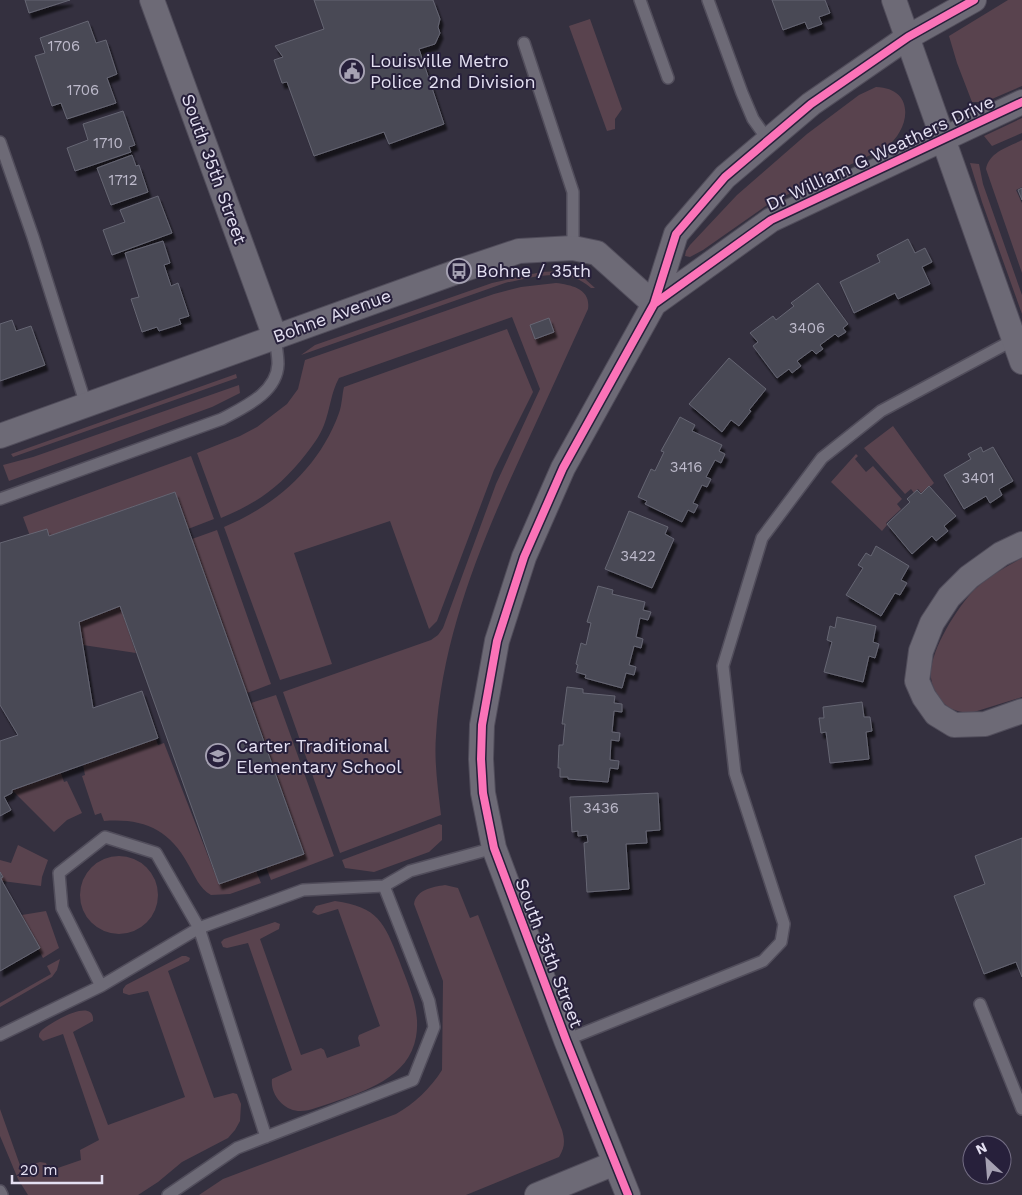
<svg xmlns="http://www.w3.org/2000/svg" width="1022" height="1195" font-family="'Work Sans',sans-serif">
<style>
.green{fill:#59434e}
.building{fill:#484855;stroke:#666673;filter:url(#shadow)}
.lines{fill:none;stroke-linecap:round;stroke-linejoin:round}
.lane-casing{stroke:#514d5b;stroke-width:14}
.street-casing{stroke:#514d5b;stroke-width:26}
.lane{stroke:#6d6a76;stroke-width:11}
.street{stroke:#6d6a76;stroke-width:24}
.cycleway-casing{stroke:#27203b;stroke-width:11}
.cycleway{stroke:#fb73b8;stroke-width:8}
.labels{text-anchor:middle;stroke-width:4;stroke-linejoin:round;paint-order:stroke}
.number-label{font-size:15px;fill:#bdbacb}
.poi-label{font-size:18px;fill:#e4e0f2;stroke:#27203b;text-anchor:start}
.street-label{font-size:18px;fill:#e4e0f2;stroke:#27203b}
</style>
<defs>
<filter id="shadow"><feDropShadow dx="3" dy="5.5" stdDeviation="1" flood-color="#0009"/></filter>
</defs>
<rect width="100%" height="100%" fill="#34303f"/>
<path class="green" d="M1008 0H1022V86L985 102H972L957 63 949 36Z
M590 19 622 109 615 119V129L607 131 569 26Z
M876 87C916 88 911 130 885 148L770 203 703 250 690 257 685 256 686 251 690 245 737 195 807 134 859 95Z
M1022 118V133L992 146 984 136Z
M1022 140V187L1016 190 1022 203V273L986 169C989 152 1008 147 1022 140Z
M970 163 979 164 983 184 1022 295V314L982 202Z
M561 271 584 278 595 288H591C568 266 532 277 505 283L301 355 315 345 492 283 541 272Z
M556 283C572 285 591 289 588 309 567 355 546 401 525 447 483 538 442 634 436 736 434 762 438 789 441 815L340 853 283 692 431 640 438 635 443 628 496 484 540 389 512 317 339 378C331 392 330 410 324 425 320 436 312 446 306 454 281 486 258 503 221 518L197 453 240 436 257 427 287 404 298 389 305 360 494 294 521 287Z
M507 329 533 392 494 470 437 621 429 629 390 521 294 553 332 664 280 680 224 527C276 505 319 468 339 413 342 405 342 395 344 387Z
M236 374 237 378 13 457 11 454Z
M239 385 240 393 212 407 9 481 3 465 33 457Z
M893 426 934 483 931 486H929L921 493 918 489 914 493 911 489 905 494 864 448Z
M856 454 858 456 855 459 866 472 873 466 902 499 897 504 901 509 886 523 887 525 882 531 831 482Z
M191 456 214 519 188 529 175 492 49 536 47 530 30 536 23 517Z
M217 530 271 684 247 693 192 539Z
M1022 558V697L974 712C961 714 945 709 938 696 935 691 932 685 931 678 928 653 957 608 974 590 988 577 1005 567 1022 558Z
M120 606 136 653 83 645 79 622Z
M276 695 334 856 271 880 266 867 304 853 251 703Z
M156 739 158 745 164 743 219 884 256 871 261 883 230 894 211 895C199 888 195 876 188 864 169 829 143 818 104 821L101 813 95 815 82 776 85 775 83 765Z
M61 773 64 782 67 781 82 813 67 820 54 832 12 790Z
M439 824 442 825V840L429 852 374 872 345 868 342 860Z
M18 845 48 860 42 877 41 886 2 881 1 878 3 876 0 872V860L11 863Z
M80 895a39 39 0 1 1 78 0a39 39 0 1 1-78 0Z
M445 885 458 888 470 918 478 915 562 1130C565 1141 565 1147 559 1157L466 1195H199L223 1179 396 1114C415 1103 430 1089 442 1070L443 981 414 904C416 890 432 887 445 885Z
M335 901C378 907 384 922 399 960 408 985 421 1010 416 1037 409 1078 364 1091 331 1103 320 1106 309 1112 298 1111 283 1110 270 1094 272 1079L292 1070 248 943 227 948 223 947 221 942 224 939 275 922 280 924 279 929 260 939 301 1055 321 1048 324 1050 327 1058 360 1046 358 1038 359 1035 380 1026 338 909 318 915 312 912 316 906Z
M46 911 59 948 43 958 38 949 40 948 22 915Z
M182 956H186L190 958 189 961 168 971 214 1098 233 1093 237 1094 241 1104 240 1121 235 1130 228 1138 182 1162 158 1182 138 1195H28L18 1179 0 1136V1109L21 1168 40 1162 46 1163 49 1171 81 1160 80 1150 99 1140 63 1034 43 1041 39 1037C39 1034 39 1033 42 1030 50 1023 95 996 93 1021L73 1032 108 1125 185 1097 148 991 129 995 123 993V989L126 985Z
M60 959 57 970 52 977 0 1007V1003L51 974 47 966Z"/>
<path class="building" d="M25 0H70L29 13Z
M314 0H433L440 19 438 27 440 33 435 44 419 49 444 124 389 144 384 132 314 156 287 82 282 83 274 60 283 57 275 46 324 29Z
M772 0H825L830 13 819 17 822 24 808 29 805 22 783 30Z
M88 21 96 43 106 40 117 74 107 78 116 103 67 119 61 103 52 106 35 56 45 53 40 38Z
M123 111 135 145 129 147 131 152 75 171 67 148 88 140 83 124Z
M132 155 136 166 139 165 148 192 111 205 97 168Z
M1022 188V200L1018 190Z
M158 196 172 233 112 255 103 230 125 222 120 210Z
M908 239 915 253 925 248 932 262 922 267 930 284 898 299 895 293 854 313 840 282 880 262 877 255Z
M163 241 170 263 164 265 171 286 178 283 189 316 179 319 181 324 159 331 157 327 142 332 131 299 139 297 125 253Z
M818 283 848 324 843 328 846 332 838 337 835 334 820 345 823 349 816 354 812 350 797 361 801 366 792 373 789 369 777 378 753 346 758 342 750 333 773 316 776 320 794 306 791 303Z
M549 318 554 332 535 339 530 325Z
M12 320 16 331 31 326 45 365 0 381V324Z
M729 358 766 389 749 410 751 411 739 426 731 420 722 432 689 404Z
M680 417 695 425 692 431 722 445 719 451 725 454 721 463 715 460 706 477 711 479 707 487 702 485 693 503 698 505 694 513 688 510 682 522 645 504 647 501 638 497 651 469 655 471 664 452 661 451Z
M981 447 983 452 993 447 1013 481 999 489 1002 495 990 503 986 496 964 509 944 475 971 459 968 454Z
M929 486 956 516 944 526 948 531 936 541 932 536 912 554 887 524 910 502 907 499 917 490 921 494Z
M175 492 304 854 219 884 120 606 79 622 93 708 142 691 158 738 12 790V793L4 797 11 810 0 816V741L18 735 0 705V543L47 529 49 536Z
M629 511 668 527 665 534 674 539 652 588 605 569Z
M876 546 909 566 901 580 907 583 900 595 895 593 881 616 846 595 863 568 858 565 866 553 871 556Z
M598 586 613 590 612 594 645 602 643 610 651 612 648 620 640 618 636 637 643 639 641 648 634 646 629 665 636 667 634 675 626 673 622 688 585 678 586 675 576 672 578 665 576 664 581 643 586 645 591 623 587 622Z
M837 617 876 626 873 642 879 644 875 658 869 656 863 682 824 672 832 642 827 640 830 626 835 628Z
M567 687 583 689V693L615 696 614 703 622 704V712L614 711 612 732 620 733 619 741 611 740 610 760 619 761 618 769 610 768 608 782 568 779V777H560V768H558L559 745H563L565 724H562Z
M862 702 864 717H870L872 731 866 732 869 759 830 763 826 732 821 733 819 718H824L823 707Z
M658 793 660 830 646 831 647 843 626 844 629 889 587 892 584 843 588 842 587 835 578 836V831L572 832 570 797Z
M1022 838V977L1016 962 984 974 954 896 985 884 975 856Z
M0 872 3 877 1 878 2 881 40 948 0 971Z"/>
<g class="lines">
<defs>
<path id="lane" d="M640 0 668 78
M708 0 742 93 753 119 768 140
M524 43 573 192V248
M0 142 33 237 86 405
M0 499 222 419C244 407 277 393 278 364 278 355 276 346 275 337
M101 986 62 908 59 873 105 837 156 853 199 928 266 1137
M980 1004 1022 1109
M0 1035 101 986 199 928 303 890 384 886 410 871 494 848
M566 1040 763 961 781 942 784 924 735 773 723 666 762 538 822 458 881 411 1017 338
M0 1191 2 1195
M168 1195 237 1148 413 1080 434 1027 429 1001 384 886"/>
<path id="street" d="M152 0 275 337
M894 0 1022 362
M654 304 771 220 1022 102
M0 436 459 271 519 251 573 248 597 253 654 304
M1022 544 1001 554 969 577 949 597 932 623 921 651 917 681 924 697 936 714 954 725 985 724 1022 711
M537 1195 615 1163
M628 1195 566 1040 494 848 483 793 481 759 482 725 497 641 524 557 563 468 654 304 676 234 725 177 811 104 908 37 974 0"/>
</defs>
<use href="#lane" class="lane-casing"/>
<use href="#street" class="street-casing"/>
<use href="#lane" class="lane"/>
<use href="#street" class="street"/>
<defs>
<path id="cycleway" d="M654 304 771 220 1022 102
M628 1195 566 1040 494 848 483 793 481 759 482 725 497 641 524 557 563 468 654 304 676 234 725 177 811 104 908 37 974 0"/>
</defs>
<use href="#cycleway" class="cycleway-casing"/>
<use href="#cycleway" class="cycleway"/>
</g>
<defs>
<symbol id="civic-ring" viewBox="-11 -11 22 22"><circle r="9.5" fill="#27203b" stroke="#a6a2b3" stroke-width="1.5"/><path d="M-.6-6.5H3V-4.5H.6V-3L4-1V1h2V6H-6V1h2V-1L-.6-3ZM-1.2 2.5V6h2.4V2.5Z" fill="#a6a2b3"/></symbol>
<symbol id="bus-ring" viewBox="-11 -11 22 22"><circle r="9.5" fill="#27203b" stroke="#a6a2b3" stroke-width="1.5"/><path d="M-5-6H5V4H4V6H2V4H-2V6H-4V4H-5ZM-3.5-4V0h7V-4ZM-3.5 1.2v1.5H-2V1.2ZM2 1.2v1.5H3.5V1.2Z" fill="#a6a2b3"/></symbol>
<symbol id="school-ring" viewBox="-11 -11 22 22"><circle r="9.5" fill="#27203b" stroke="#a6a2b3" stroke-width="1.5"/><path d="M0-5L7-2L0 1L-7-2ZM-4 1L0 2.5L4 1V4Q0 6-4 4Z" fill="#a6a2b3"/></symbol>
</defs>
<g fill-rule="evenodd">
<use href="#civic-ring" x="338" y="57" width="28" height="28"/>
<use href="#bus-ring" x="445" y="257" width="28" height="28"/>
<use href="#school-ring" x="204" y="742" width="28" height="28"/>
</g>
<g class="labels">
<g class="number-label">
<text x="64" y="51">1706</text>
<text x="83" y="95">1706</text>
<text x="108" y="148">1710</text>
<text x="123" y="185">1712</text>
<text x="807" y="333">3406</text>
<text x="686" y="472">3416</text>
<text x="978" y="483">3401</text>
<text x="638" y="561">3422</text>
<text x="601" y="813">3436</text>
</g>
<g class="poi-label">
<text x="370" y="67">Louisville Metro<tspan x="370" dy="21">Police 2nd Division</tspan></text>
<text x="476" y="277">Bohne / 35th</text>
<text x="236" y="752">Carter Traditional<tspan x="236" dy="21">Elementary School</tspan></text>
</g>
<g class="street-label">
<text transform="translate(880 153) rotate(-25)" y="6">Dr William G Weathers Drive</text>
<text transform="translate(214 169) rotate(70)" y="6">South 35th Street</text>
<text transform="translate(332 316) rotate(-20)" y="6">Bohne Avenue</text>
<text transform="translate(549 953) rotate(69)" y="6">South 35th Street</text>
</g>
</g>
<g transform="translate(987 1160) rotate(334)"><circle r="24" fill="#27203b" stroke="#736d84"/>
<path d="M0-4L9 19L0 12L-9 19Z" fill="#a6a2b3"/>
<text y="-8" font-size="14" font-weight="bold" text-anchor="middle" fill="#e4e0f2">N</text>
</g>
<path d="M12 1175v8h90v-8" fill="none" stroke="#e4e0f2" stroke-width="2.5"/>
<text x="20" y="1175" font-size="15" fill="#e4e0f2" stroke="#27203b" stroke-width="4" paint-order="stroke">20 m</text>
</svg>
